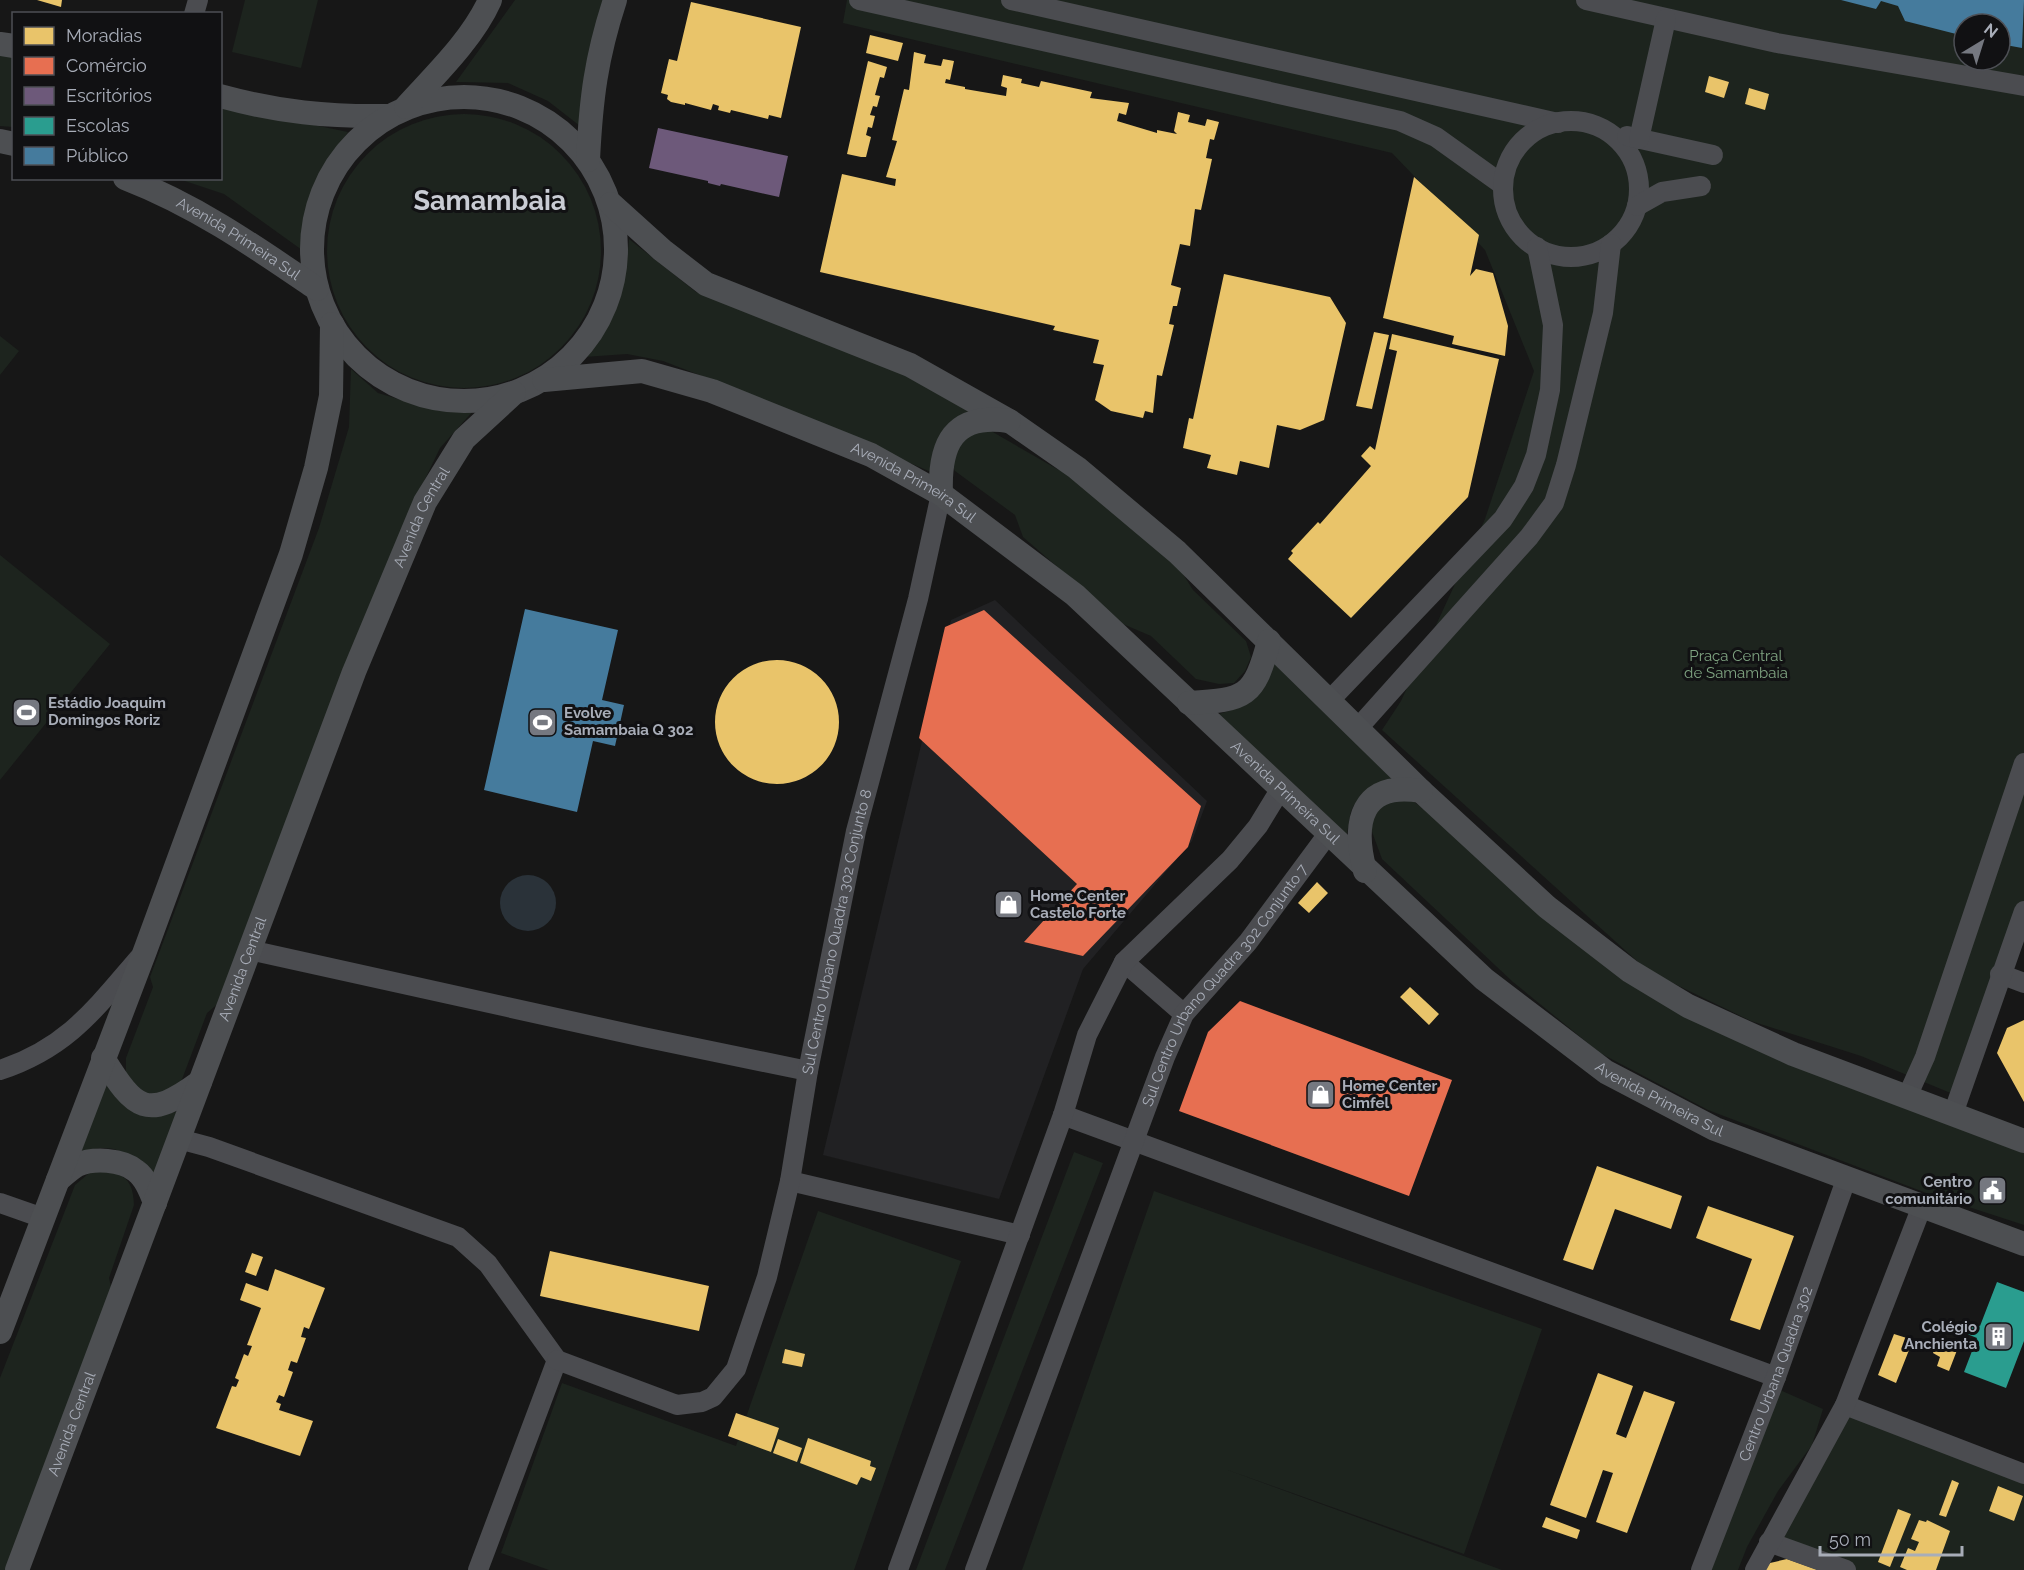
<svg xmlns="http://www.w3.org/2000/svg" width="2024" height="1570" font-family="Raleway,sans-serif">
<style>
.built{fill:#212123}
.green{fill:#1d241e;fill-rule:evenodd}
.water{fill:#2a3239}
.homes{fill:#e9c46a}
.shops{fill:#e76f51}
.offices{fill:#6d597a}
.schools{fill:#2a9d8f}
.public{fill:#457b9d}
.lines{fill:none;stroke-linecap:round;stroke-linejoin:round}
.minor{stroke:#4b4c50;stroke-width:20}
.major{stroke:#4d4f52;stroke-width:24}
.labels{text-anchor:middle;stroke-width:6;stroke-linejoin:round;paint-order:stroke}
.street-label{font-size:15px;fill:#a8adb8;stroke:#111113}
.park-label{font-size:15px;fill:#7fa381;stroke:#111113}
.poi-label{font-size:15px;font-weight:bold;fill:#a8adb8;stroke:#111113;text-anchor:start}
.town-label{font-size:27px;font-weight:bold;fill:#c9ccd4;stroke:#111113}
</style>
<rect width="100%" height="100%" fill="#171717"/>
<path class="built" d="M995 600 1207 801 1192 841 1083 969 999 1199 823 1155 951 620Z"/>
<path class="green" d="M245 0H318L301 68 232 52Z
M515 0H607L580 126 548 101 508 83 456 82Z
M847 0H2024V934L1953 1094 1861 1056 1751 1021 1648 971 1382 730 1401 701 1485 519 1534 371 1485 250 1392 153 843 23ZM1964 24H2000V60H1964Z
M0 54 13 56V127L0 126Z
M221 106 348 132C324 168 304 206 302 250L224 194 179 179 220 178Z
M327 251a137 137 0 1 1 274 0a137 137 0 1 1-274 0Z
M629 239 696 292 906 371 979 410 931 472 741 391 663 361 627 354 584 357C615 316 625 291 629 239Z
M0 336 19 351 0 375Z
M351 369 378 393 439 411 474 410 440 448 416 498 226 997 207 1013 181 1082 152 1099 126 1080V1058L153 987 150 977 319 528 349 427Z
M965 429 991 431 1057 469 1074 475 1178 566 1193 590 1246 641 1251 657 1245 671 1234 683 1219 684 1196 679 1151 636 1123 624 1023 537 1015 515 955 471 948 457Z
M0 555 110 644 0 780Z
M1274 657 1403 781 1356 802 1351 811 1346 839 1216 715C1264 701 1257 699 1274 657Z
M1400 792 1431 814 1642 987 2024 1143V1225L1929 1194 1708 1110 1600 1053 1513 982 1382 859 1371 829 1379 802Z
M105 1083C126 1112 145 1121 179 1111L154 1181C132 1154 115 1140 79 1153Z
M1074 1152 1103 1163 945 1570H916Z
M94 1169C120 1174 133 1174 134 1205L109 1278 115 1305 11 1570H0V1378L75 1185Z
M1154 1191 1542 1329 1464 1554 1225 1469 1502 1570H1022Z
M818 1211 961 1261 854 1570H549L501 1553 562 1383 736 1446Z
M1780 1390 1823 1409 1812 1445 1778 1491 1747 1547 1738 1570H1711Z
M1841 1402 2024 1470V1570H1846L1769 1542Z"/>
<path class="water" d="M500 903a28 28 0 1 1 56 0a28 28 0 1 1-56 0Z"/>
<path class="homes" d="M37 0H62L61 7Z
M691 2 801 27 781 118 769 115 768 119 731 110 730 113 718 110 719 106 713 104 711 110 685 103V105L671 102 667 99 668 95 661 93 669 59 677 61Z
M870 35 903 43 898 61 866 53Z
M914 52 926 55 924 63 941 66 943 59 954 61 950 80 946 79 945 83 965 87V89L1006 96 1007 88 1001 86 1003 75 1022 79 1021 83 1039 87 1041 81 1092 92 1090 98 1129 103 1126 115 1119 113 1117 121 1157 133V130L1177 134 1174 131 1178 112 1190 115 1188 122 1205 126 1207 119 1219 122 1214 140 1210 139 1206 158 1212 159 1201 210 1195 209 1190 246 1180 244 1171 285 1181 288 1177 306H1173L1169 324 1174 325 1162 376 1157 375 1153 413 1145 411 1143 418 1111 411 1095 400 1104 365 1093 363 1099 340 1053 330 1055 326 820 272 842 174 895 186 896 179 886 177 897 141 892 140 904 89 909 90Z
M868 61 887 67 884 78 880 77 875 95 880 96 877 107 873 106 870 115 875 116 872 128 868 127 866 135 871 137 866 157H861L847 154Z
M1709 76 1729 82 1724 98 1705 92Z
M1749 88 1769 94 1765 110 1745 104Z
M1414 177 1479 235 1470 276 1476 269 1493 273 1508 326 1505 356 1452 344 1454 336 1383 318Z
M1224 274 1330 297 1346 323 1324 420 1300 430 1277 425 1269 468 1240 461 1237 475 1207 468 1211 455 1183 448 1189 418 1193 419Z
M1374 332 1389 335 1372 409 1356 406Z
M1392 334 1499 359 1468 497 1351 618 1288 559 1293 553 1291 551 1318 522 1320 524 1371 466 1361 456 1370 446 1375 450 1397 351 1389 349Z
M715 722a62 62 0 1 1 124 0a62 62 0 1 1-124 0Z
M1317 882 1328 893 1309 913 1298 903Z
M1410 987 1439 1014 1429 1025 1400 997Z
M2024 1020V1102L1997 1053 2007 1028Z
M1597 1166 1682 1196 1671 1229 1615 1209 1593 1270 1563 1260Z
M1708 1206 1794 1236 1760 1330 1730 1320 1752 1259 1696 1238Z
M550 1251 709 1286 699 1331 540 1296Z
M252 1253 263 1257 256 1276 245 1272Z
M275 1269 325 1288 309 1329 304 1327 301 1337 306 1338 297 1363 291 1361 288 1370 293 1372 284 1397 279 1395 276 1402 281 1404 279 1410 313 1421 300 1456 216 1428 232 1386 236 1387 239 1380 235 1378 244 1354 248 1356 252 1346 247 1345 261 1308 240 1300 246 1283 268 1291Z
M1894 1334 1913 1340 1896 1383 1878 1375Z
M1938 1339 1959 1345 1949 1371 1937 1366 1940 1357 1933 1353Z
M785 1349 805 1354 802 1367 782 1363Z
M1598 1373 1633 1386 1616 1434 1626 1438 1644 1391 1675 1402 1627 1533 1596 1522 1613 1473 1603 1470 1586 1518 1550 1505Z
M736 1413 779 1428 771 1452 728 1436Z
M808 1438 871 1461 870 1466 876 1468 871 1481 861 1477 857 1485 800 1463Z
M778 1439 802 1448 797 1462 773 1453Z
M1952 1480 1959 1483 1946 1517 1939 1515Z
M1998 1486 2023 1496 2014 1521 1989 1511Z
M1898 1509 1911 1514 1890 1567 1878 1562Z
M1546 1517 1580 1530 1577 1539 1542 1527Z
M1919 1520 1926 1522 1927 1520 1950 1531 1936 1570H1907L1900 1567 1908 1548 1915 1551 1919 1542 1911 1539Z
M1787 1559 1818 1570H1765L1770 1563Z"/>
<path class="shops" d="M984 610 1201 806 1188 847 1083 956 1024 942 1077 884 919 738 945 627Z
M1240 1001 1452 1080 1409 1196 1179 1111 1208 1032Z"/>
<path class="offices" d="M658 128 788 156 779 197 721 184 720 186 708 183V181L649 168Z"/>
<path class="schools" d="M1997 1282 2024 1292V1341L2006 1388 1964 1372 1977 1338 1967 1334 1972 1323 1980 1326Z"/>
<path class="public" d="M1841 0H2024L2022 48 2000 44V24H1964V36L1905 21 1898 6 1881 1 1876 9Z
M525 609 618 630 602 700 624 705 615 746 593 741 577 812 484 790Z"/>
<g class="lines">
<g class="minor">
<path d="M859 0 1400 121 1436 137 1503 185"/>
<path d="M1011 0 1558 123"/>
<path d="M1586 0 1777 43 2024 86"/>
<path d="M194 14 198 0"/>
<circle cx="1571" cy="189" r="68"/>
<path d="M1627 136 1713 155"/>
<path d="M1639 139 1666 19"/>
<path d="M1637 206 1662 192 1701 186"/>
<path d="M1330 700 1503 519 1524 486 1536 455 1550 390 1553 325 1537 247"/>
<path d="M1358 728 1529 537 1554 503 1566 465 1603 313 1611 244"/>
<path d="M249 950 643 1037 808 1071"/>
<path d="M1124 962 1184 1014"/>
<path d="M2000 974 2024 983"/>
<path d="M0 1070C67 1048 95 1009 139 958"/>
<path d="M1907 1097 1925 1057 2024 763"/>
<path d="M1953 1114 2024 911"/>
<path d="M1063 1115 1776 1377"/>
<path d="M179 1139 209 1147 458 1237 488 1264 557 1360 478 1570"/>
<path d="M790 1181 1020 1235"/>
<path d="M0 1203 43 1218"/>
<path id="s1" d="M557 1360 677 1405 702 1402 713 1397 736 1369 767 1277 790 1181 808 1071 856 831 918 599 941 494"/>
<path d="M1845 1405 2024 1474"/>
<path d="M1769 1542 1846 1570"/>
<path d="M898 1570 1063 1115 1087 1035 1124 962 1230 860 1258 826 1280 790"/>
<path id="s2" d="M975 1570 1165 1057 1184 1014 1248 942 1328 834"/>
<path id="s3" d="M1701 1570 1776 1377 1847 1177"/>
<path d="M1755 1570 1845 1405 1922 1206"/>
</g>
<g class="major">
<path d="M0 44 14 46"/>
<path d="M220 96C279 112 328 117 388 116"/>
<circle cx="464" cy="249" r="152"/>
<path d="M406 107C435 75 472 40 490 0"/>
<path d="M0 141 14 144"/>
<path d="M588 160C591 99 596 58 615 0"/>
<path id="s4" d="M125 178C197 206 254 246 317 289"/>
<path d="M611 204 662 250 706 284 910 365 1011 422 1077 468 1177 552 1421 791 1547 907 1630 971 1688 1006 1793 1054 2024 1141"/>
<path id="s5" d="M544 380 642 371 712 391 871 455 941 494 1075 595 1484 979 1606 1072 1715 1129 2024 1244"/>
<path d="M941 494C939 444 953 413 1009 421"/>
<path d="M1189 703C1246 700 1254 697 1269 641"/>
<path d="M1365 871C1352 822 1361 781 1421 791"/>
<path d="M103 1058C135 1110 147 1121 200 1082"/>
<path d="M58 1180C64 1175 70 1169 77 1165 93 1158 122 1159 136 1171 146 1178 151 1192 155 1203"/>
<path d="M0 1332 145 951 291 554 316 468 331 396 332 324"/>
<path id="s6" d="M17 1570 354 672 425 502 464 439 514 393"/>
</g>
</g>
<defs>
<symbol id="stadium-square" viewBox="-11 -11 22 22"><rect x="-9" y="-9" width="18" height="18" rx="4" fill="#757880" stroke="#111113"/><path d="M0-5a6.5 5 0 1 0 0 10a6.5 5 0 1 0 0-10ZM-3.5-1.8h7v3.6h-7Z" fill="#fff"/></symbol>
<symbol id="shop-square" viewBox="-11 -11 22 22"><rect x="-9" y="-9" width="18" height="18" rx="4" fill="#757880" stroke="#111113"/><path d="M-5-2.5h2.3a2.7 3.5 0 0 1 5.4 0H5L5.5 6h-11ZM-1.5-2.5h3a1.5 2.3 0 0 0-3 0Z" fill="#fff"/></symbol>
<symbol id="civic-square" viewBox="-11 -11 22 22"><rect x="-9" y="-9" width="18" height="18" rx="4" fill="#757880" stroke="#111113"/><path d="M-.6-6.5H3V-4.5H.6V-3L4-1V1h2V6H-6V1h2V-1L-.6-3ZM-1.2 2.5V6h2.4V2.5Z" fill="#fff"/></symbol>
<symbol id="building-square" viewBox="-11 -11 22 22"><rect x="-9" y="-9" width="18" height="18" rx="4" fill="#757880" stroke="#111113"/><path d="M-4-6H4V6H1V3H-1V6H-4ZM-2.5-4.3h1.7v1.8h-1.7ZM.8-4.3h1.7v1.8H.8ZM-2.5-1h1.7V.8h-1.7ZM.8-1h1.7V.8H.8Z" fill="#fff"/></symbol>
</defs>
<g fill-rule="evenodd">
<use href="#stadium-square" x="10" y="696" width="33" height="33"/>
<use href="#stadium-square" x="526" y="706" width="33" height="33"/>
<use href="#shop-square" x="992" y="888" width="33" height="33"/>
<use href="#shop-square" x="1304" y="1078" width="33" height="33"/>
<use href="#civic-square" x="1976" y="1174" width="33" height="33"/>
<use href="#building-square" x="1982" y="1320" width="33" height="33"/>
</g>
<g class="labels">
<g class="street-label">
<text dy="5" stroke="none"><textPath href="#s4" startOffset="129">Avenida Primeira Sul</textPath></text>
<text dy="5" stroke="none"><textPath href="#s5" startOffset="393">Avenida Primeira Sul</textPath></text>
<text dy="5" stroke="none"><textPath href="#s6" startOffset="1128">Avenida Central</textPath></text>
<text dy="5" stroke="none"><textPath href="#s5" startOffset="879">Avenida Primeira Sul</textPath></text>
<text dy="5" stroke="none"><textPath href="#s1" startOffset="651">Sul Centro Urbano Quadra 302 Conjunto 8</textPath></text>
<text dy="5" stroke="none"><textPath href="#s6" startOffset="642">Avenida Central</textPath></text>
<text dy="5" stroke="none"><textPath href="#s2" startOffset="640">Sul Centro Urbano Quadra 302 Conjunto 7</textPath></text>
<text dy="5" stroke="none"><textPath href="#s5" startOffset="1365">Avenida Primeira Sul</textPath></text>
<text dy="5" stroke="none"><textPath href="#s3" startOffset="210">Centro Urbana Quadra 302</textPath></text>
<text dy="5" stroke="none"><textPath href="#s6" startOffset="156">Avenida Central</textPath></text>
</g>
<g class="park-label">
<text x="1736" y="661">Praça Central<tspan x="1736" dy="17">de Samambaia</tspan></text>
</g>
<g class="poi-label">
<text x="48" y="708">Estádio Joaquim<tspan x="48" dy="17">Domingos Roriz</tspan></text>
<text x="564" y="718">Evolve<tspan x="564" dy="17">Samambaia Q 302</tspan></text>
<text x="1030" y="901">Home Center<tspan x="1030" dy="17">Castelo Forte</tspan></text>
<text x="1342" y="1091">Home Center<tspan x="1342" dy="17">Cimfel</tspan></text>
<text x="1972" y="1187" text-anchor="end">Centro<tspan x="1972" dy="17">comunitário</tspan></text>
<text x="1977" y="1332" text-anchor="end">Colégio<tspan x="1977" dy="17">Anchienta</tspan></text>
</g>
<g class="town-label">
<text x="490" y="210">Samambaia</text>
</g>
</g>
<rect x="12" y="12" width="210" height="168" fill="#111113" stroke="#4d4f55" stroke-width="1.5"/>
<rect x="24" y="27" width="30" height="18" fill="#e9c46a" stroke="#4d4f55" stroke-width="1.5"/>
<text x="66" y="42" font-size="18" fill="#a8adb8">Moradias</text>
<rect x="24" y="57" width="30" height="18" fill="#e76f51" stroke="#4d4f55" stroke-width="1.5"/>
<text x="66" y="72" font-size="18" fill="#a8adb8">Comércio</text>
<rect x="24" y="87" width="30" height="18" fill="#6d597a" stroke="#4d4f55" stroke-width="1.5"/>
<text x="66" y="102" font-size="18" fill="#a8adb8">Escritórios</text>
<rect x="24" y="117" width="30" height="18" fill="#2a9d8f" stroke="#4d4f55" stroke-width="1.5"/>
<text x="66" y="132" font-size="18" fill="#a8adb8">Escolas</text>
<rect x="24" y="147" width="30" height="18" fill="#457b9d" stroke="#4d4f55" stroke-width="1.5"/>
<text x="66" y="162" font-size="18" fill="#a8adb8">Público</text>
<g transform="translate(1982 42) rotate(38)"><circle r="28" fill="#111113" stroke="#4d4f55" stroke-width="1.5"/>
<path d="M0-4.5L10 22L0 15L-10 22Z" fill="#757880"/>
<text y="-9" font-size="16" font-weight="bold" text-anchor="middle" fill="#a8adb8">N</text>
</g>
<path d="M1820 1546v9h142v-9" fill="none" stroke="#a8adb8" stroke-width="3"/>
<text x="1829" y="1546" font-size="18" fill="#a8adb8" stroke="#111113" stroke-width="4.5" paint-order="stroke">50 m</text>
</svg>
